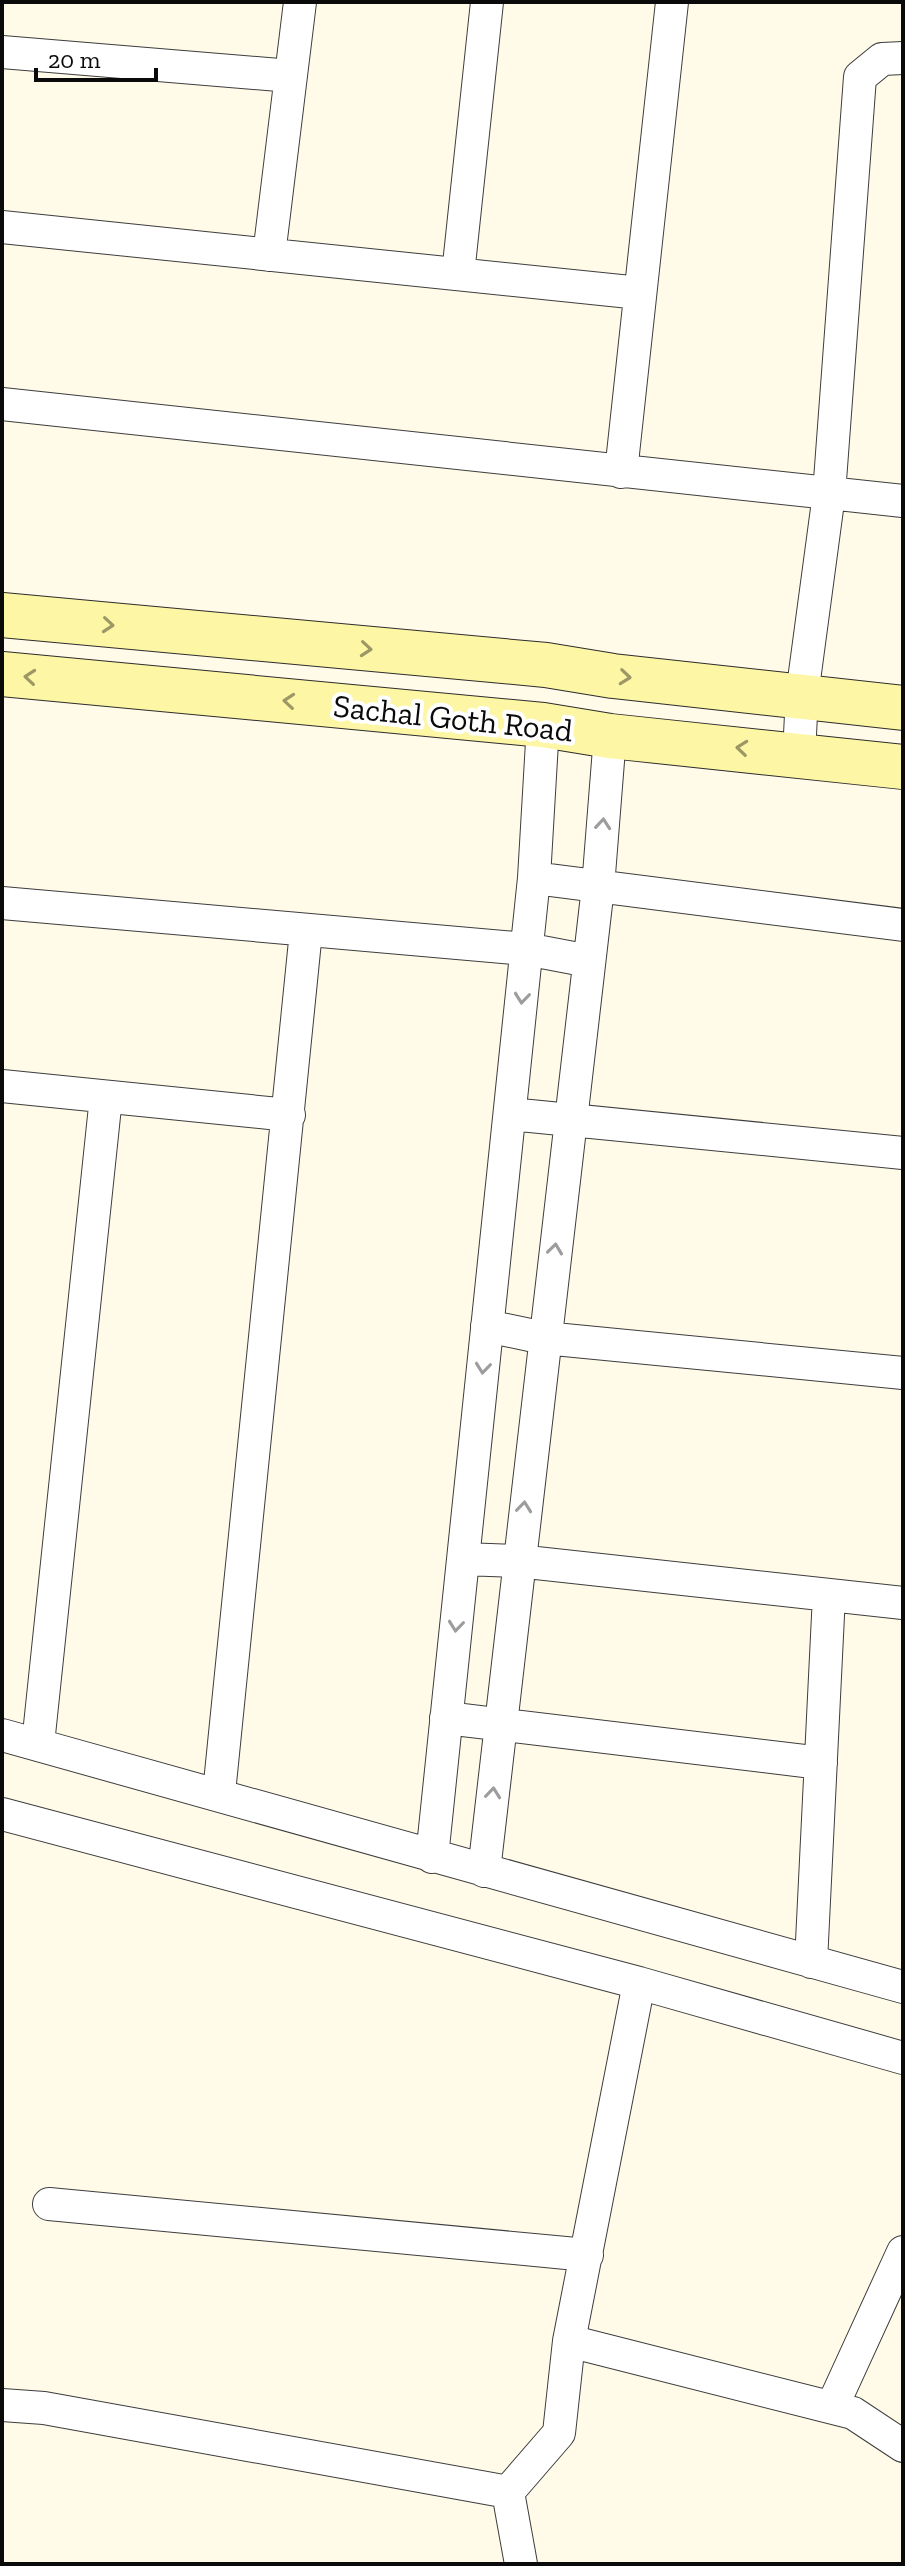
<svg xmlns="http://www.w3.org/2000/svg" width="905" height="2566" font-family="'Zilla Slab',serif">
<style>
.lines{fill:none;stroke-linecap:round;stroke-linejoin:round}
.street-casing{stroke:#3d3d3d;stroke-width:34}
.secondary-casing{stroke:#2c2c2c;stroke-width:46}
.street{stroke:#fff;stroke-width:32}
.secondary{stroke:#fdf6a4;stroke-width:44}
.oneway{stroke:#9c9866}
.oneway2{stroke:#9d9d9d}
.labels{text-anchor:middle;stroke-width:8;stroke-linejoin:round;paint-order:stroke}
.street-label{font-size:32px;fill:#0a0a0a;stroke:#fff}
</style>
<rect width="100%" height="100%" fill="#fffbe8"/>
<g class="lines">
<defs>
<path id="street" d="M2 52 291 76
M2 227 640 293
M269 255 300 2
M458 274 487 2
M2 404 903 501
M621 472 672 2
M799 754 802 695 829 494 860 77 882 59 903 58
M534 878 903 925
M2 903 526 949 589 961
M2 1086 289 1115
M510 1114 903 1153
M487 1326 544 1338 903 1373
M463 1559 518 1561 903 1603
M446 1718 821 1763
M2 1735 903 1987
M38 1744 106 1097
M219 1793 306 931
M2 1814 639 1983
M432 1857 534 878 543 725
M484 1871 598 887 610 736
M811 1962 829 1595
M49 2204 587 2255
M569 2341 853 2413 903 2446
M2 2405 44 2408 508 2492 521 2564
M832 2407 903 2252
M508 2492 559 2433 569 2341 639 1983 903 2058"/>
<path id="secondary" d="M2 615 546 665 613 676 903 708
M2 674 543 725 610 736 903 767"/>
</defs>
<use href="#street" class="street-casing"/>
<use href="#secondary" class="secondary-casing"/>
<use href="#street" class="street"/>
<use href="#secondary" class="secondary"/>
</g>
<defs><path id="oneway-chevron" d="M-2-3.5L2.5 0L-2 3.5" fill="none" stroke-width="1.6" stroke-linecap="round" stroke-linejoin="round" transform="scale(2)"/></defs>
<g class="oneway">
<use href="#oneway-chevron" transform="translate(108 625) rotate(5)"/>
<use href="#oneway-chevron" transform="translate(366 649) rotate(5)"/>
<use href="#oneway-chevron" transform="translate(30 677) rotate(-175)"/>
<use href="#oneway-chevron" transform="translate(625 677) rotate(6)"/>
<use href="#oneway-chevron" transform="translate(289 701) rotate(-175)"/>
<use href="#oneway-chevron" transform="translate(742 748) rotate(-174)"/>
</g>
<g class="oneway2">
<use href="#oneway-chevron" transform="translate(603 824) rotate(-85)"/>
<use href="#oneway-chevron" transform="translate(522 998) rotate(96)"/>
<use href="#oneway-chevron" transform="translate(555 1249) rotate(-83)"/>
<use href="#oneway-chevron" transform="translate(483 1368) rotate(96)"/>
<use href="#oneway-chevron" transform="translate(524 1507) rotate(-84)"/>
<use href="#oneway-chevron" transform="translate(456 1626) rotate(96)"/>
<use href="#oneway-chevron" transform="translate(493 1793) rotate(-84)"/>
</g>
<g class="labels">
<g class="street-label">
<text transform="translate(453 718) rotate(6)" y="11">Sachal Goth Road</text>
</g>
</g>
<rect width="905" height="2566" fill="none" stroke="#0a0a0a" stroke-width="8"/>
<path d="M36 68v12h120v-12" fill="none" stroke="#0a0a0a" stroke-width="4"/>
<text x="48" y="68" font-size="24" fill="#0a0a0a" stroke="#ffffff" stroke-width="6" paint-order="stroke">20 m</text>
</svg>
